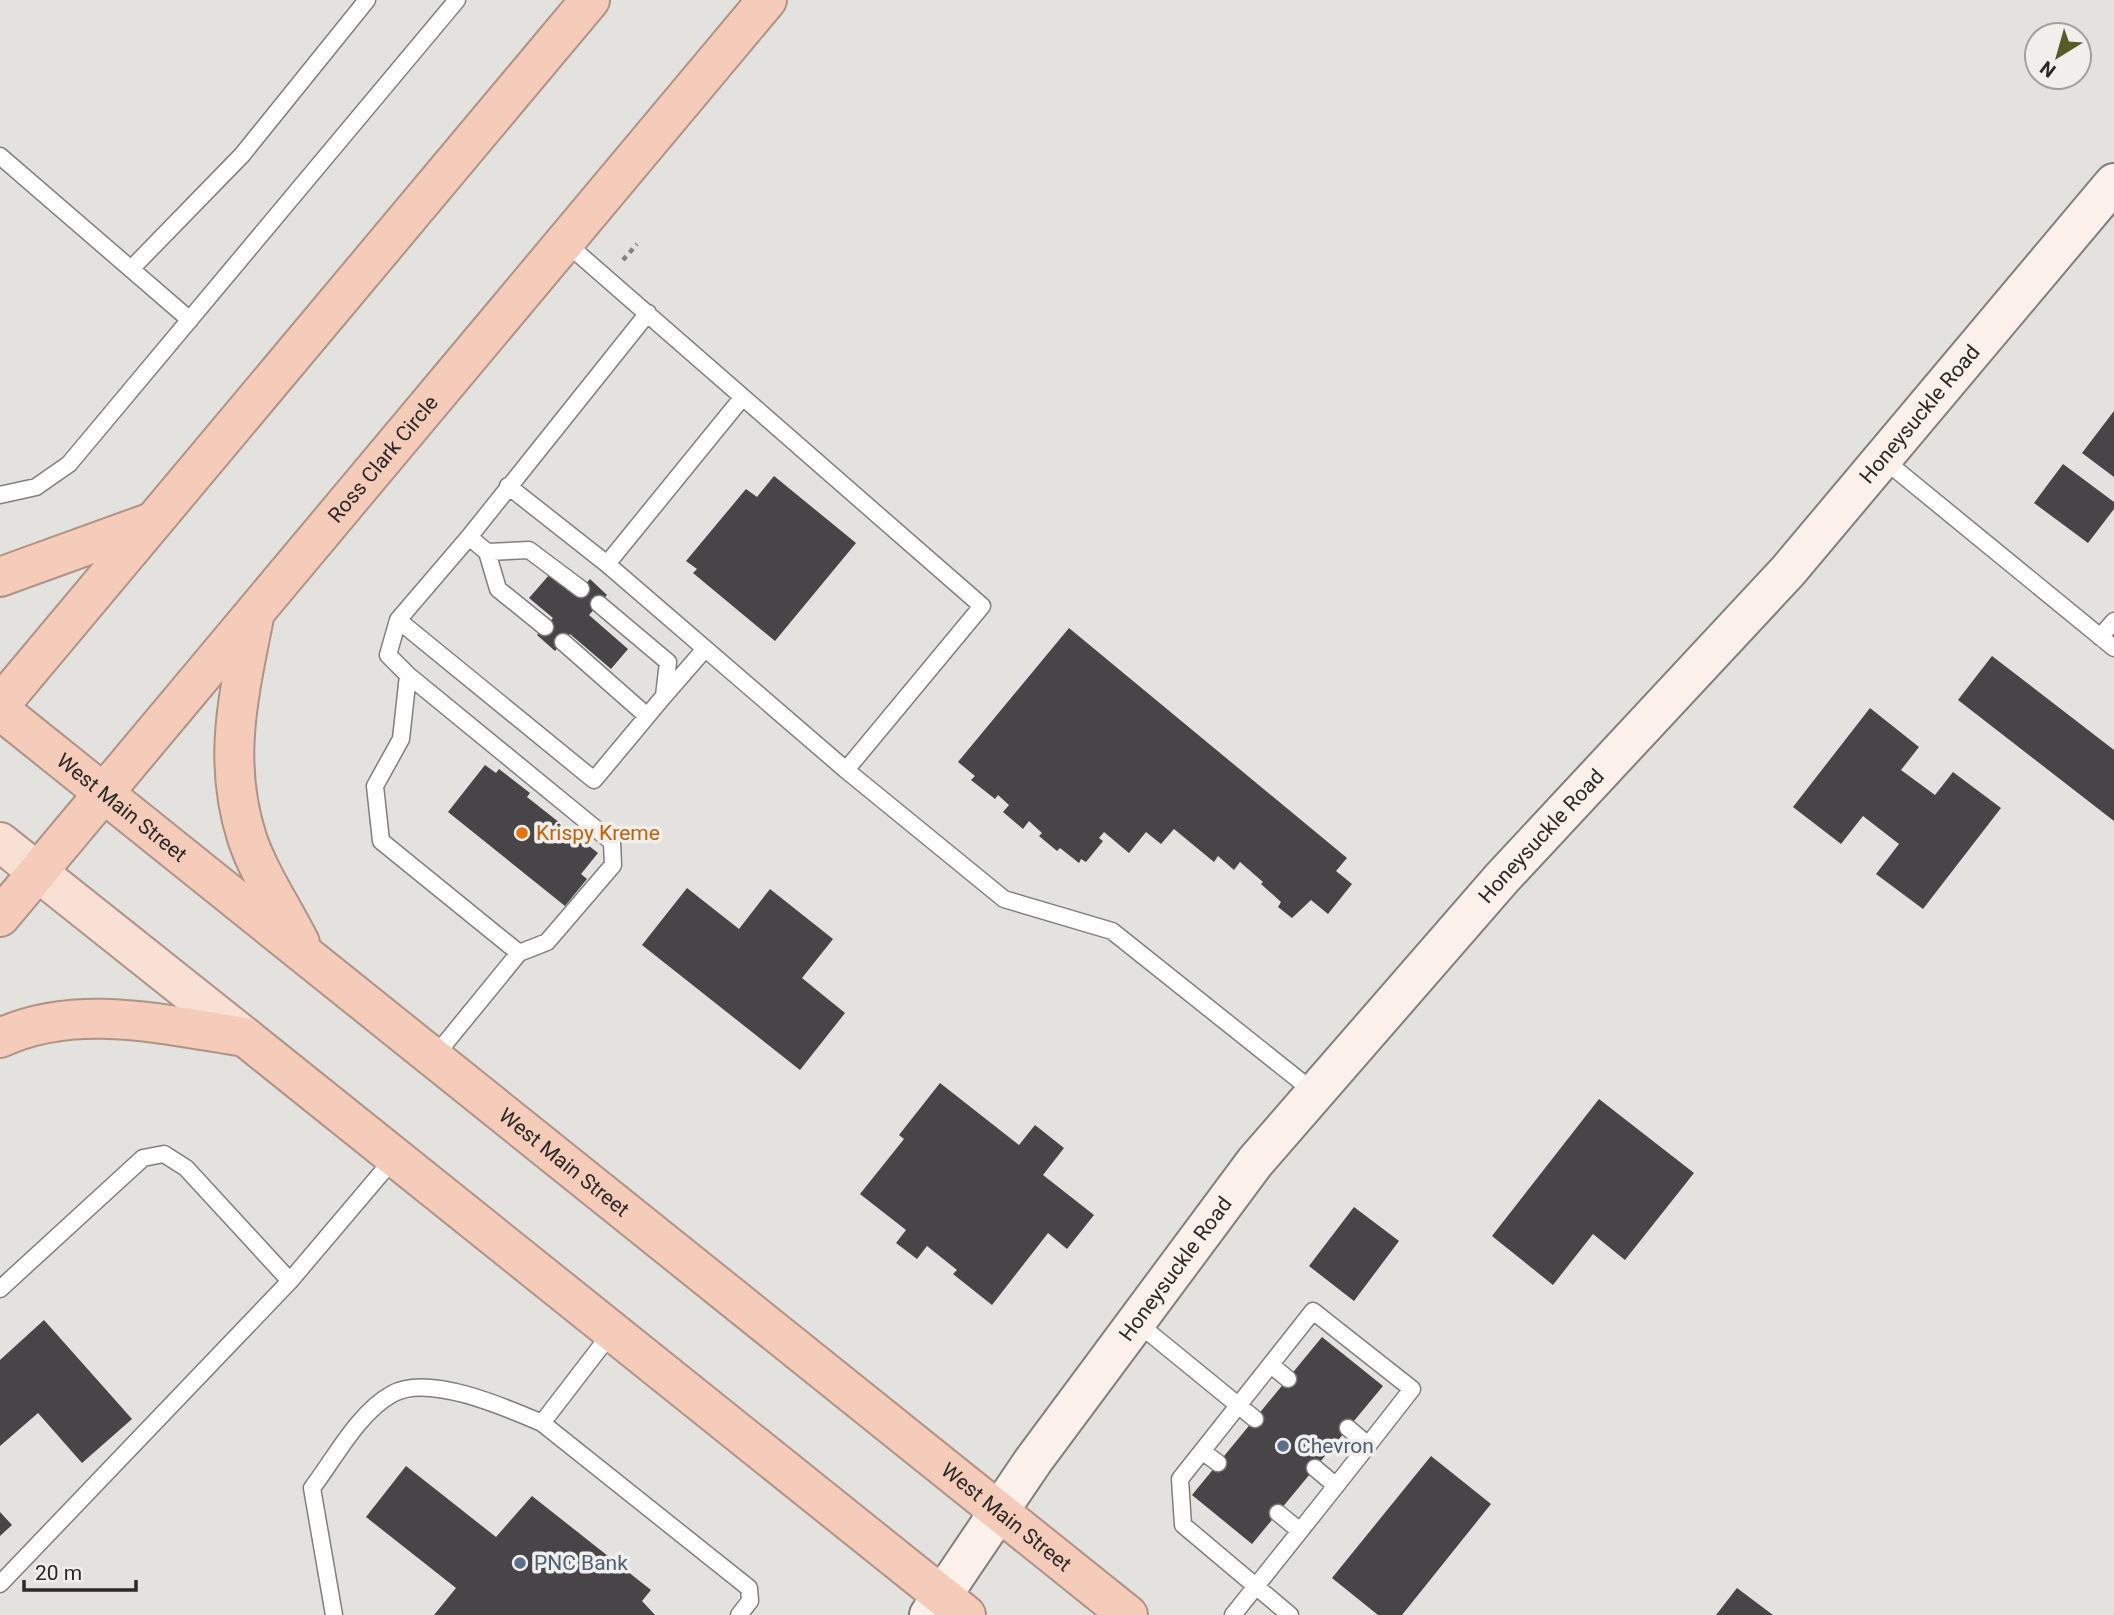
<svg xmlns="http://www.w3.org/2000/svg" width="2114" height="1615" font-family="Roboto,sans-serif">
<style>
.building{fill:#474548}
.lines{fill:none;stroke-linecap:round;stroke-linejoin:round}
.lane-casing{stroke:#807f7c;stroke-width:19}
.secondary-casing{stroke:#807f7c;stroke-width:42}
.primary-casing{stroke:#ae9386;stroke-width:42}
.highway-casing{stroke:#ae9386;stroke-width:42}
.path{stroke:#848380;stroke-width:4.5;stroke-dasharray:5 5;stroke-linecap:butt}
.lane{stroke:#fff;stroke-width:16}
.secondary{stroke:#fcf0ea;stroke-width:38}
.primary{stroke:#f9e0d5;stroke-width:38}
.highway{stroke:#f5ccb9;stroke-width:38}
.food-dot{fill:#e8710a;stroke:#f0efec;stroke-width:2.5}
.service-dot{fill:#5c6f8a;stroke:#f0efec;stroke-width:2.5}
.labels{text-anchor:middle;stroke-width:7;stroke-linejoin:round;paint-order:stroke}
.street-label{font-size:21px;fill:#2a2928;stroke:#f0efec}
.food-label{font-size:21px;fill:#c56008;stroke:#f0efec;text-anchor:start}
.service-label{font-size:21px;fill:#4e5e75;stroke:#f0efec;text-anchor:start}
</style>
<rect width="100%" height="100%" fill="#e3e2de"/>
<path class="building" d="M2114 411V477L2082 453Z
M2063 464 2114 502V509L2088 543 2034 503Z
M774 476 856 543 775 641 693 573 697 569 686 561 746 489 757 497Z
M550 574 576 595 590 579 607 595 589 615 628 649 611 669 570 634 555 651 537 635 553 618 529 598Z
M1069 628 1347 858 1336 871 1352 884 1328 914 1311 900 1292 918 1278 907 1281 902 1261 884 1263 882 1240 862 1234 870 1218 856 1214 862 1174 829 1161 844 1146 832 1129 853 1104 832 1099 838 1103 841 1086 862 1081 859 1079 863 1060 848 1057 851 1039 836 1042 833 1029 821 1023 829 1003 812 1009 805 998 795 995 799 971 780 975 776 958 762Z
M1992 656 2114 750V821L1958 700Z
M1870 708 1919 747 1901 770 1935 795 1953 772 2001 808 1923 909 1876 874 1899 844 1863 816 1841 844 1793 807Z
M485 765 496 773 499 769 530 793 527 797 598 853 581 874 587 879 565 906 448 812Z
M687 888 739 929 770 889 833 939 802 978 845 1013 800 1070 642 945Z
M940 1083 1019 1145 1035 1125 1064 1148 1043 1175 1094 1215 1067 1249 1048 1233 992 1305 953 1274 957 1270 927 1246 917 1259 896 1243 906 1230 860 1194 904 1139 899 1135Z
M1599 1099 1694 1173 1625 1260 1593 1234 1553 1285 1492 1236Z
M1354 1207 1399 1241 1354 1301 1309 1266Z
M44 1320 132 1419 82 1463 38 1413 0 1446V1360Z
M1322 1337 1383 1386 1252 1544 1192 1495Z
M1431 1456 1491 1504 1402 1615H1378L1332 1578Z
M406 1466 496 1537 532 1496 651 1590 642 1601 655 1615H434L456 1588 366 1517Z
M0 1512 12 1525 0 1536Z
M1737 1588 1773 1615H1716Z"/>
<g class="lines">
<defs>
<path id="lane" d="M0 156 190 320
M565 242 982 606 846 770 607 564 742 398
M131 269 242 155 367 0
M1883 459 2114 648
M508 486 607 564
M0 495 36 487 69 464 457 0
M469 537 487 552 529 550 581 589
M487 552 498 589 545 627
M398 620 594 780 664 696 668 662 599 604
M2100 637 2114 621
M563 642 647 716
M408 675 612 842 613 865 547 942 519 953
M664 696 704 650
M846 770 1004 899 1112 931 1314 1092
M434 1057 519 953 381 841 375 786 401 739 408 675 388 655 398 620 469 537 648 313
M0 1289 143 1158 164 1154 186 1168 290 1281 395 1157
M1135 1321 1255 1419
M612 1332 542 1423 749 1588 750 1601 739 1615
M1271 1365 1288 1379
M1348 1428 1368 1445
M1202 1451 1218 1463
M1315 1468 1336 1486
M1278 1513 1300 1531
M0 1584 290 1281
M334 1615 312 1488C335 1458 358 1413 392 1394 428 1373 507 1408 542 1423
M1233 1615C1293 1540 1353 1465 1412 1389L1313 1311 1180 1479 1183 1525 1290 1615"/>
<g id="secondary">
<path id="s1" d="M929 1615 1033 1461 1255 1162 1502 878 1788 571 2114 183"/>
</g>
<path id="primary" d="M0 842 245 1037"/>
<g id="highway">
<path d="M0 577 152 522"/>
<path d="M254 617C239 694 222 760 247 838 259 874 283 909 300 943"/>
<path d="M0 705 590 0"/>
<path id="s2" d="M0 710 1128 1615"/>
<path id="s3" d="M0 917 767 0"/>
<path d="M0 1038C77 1002 165 1025 245 1037L966 1615"/>
</g>
</defs>
<use href="#lane" class="lane-casing"/>
<use href="#secondary" class="secondary-casing"/>
<use href="#primary" class="primary-casing"/>
<use href="#highway" class="highway-casing"/>
<path class="path" d="M623 260 637 244"/>
<use href="#lane" class="lane"/>
<use href="#secondary" class="secondary"/>
<use href="#primary" class="primary"/>
<use href="#highway" class="highway"/>
</g>
<circle class="food-dot" cx="522" cy="833" r="7"/>
<g class="service-dot">
<circle cx="1283" cy="1446" r="7"/>
<circle cx="520" cy="1563" r="7"/>
</g>
<g class="labels">
<g class="street-label">
<text dy="7" stroke="none"><textPath href="#s1" startOffset="1559">Honeysuckle Road</textPath></text>
<text dy="7" stroke="none"><textPath href="#s3" startOffset="597">Ross Clark Circle</textPath></text>
<text dy="7" stroke="none"><textPath href="#s2" startOffset="156">West Main Street</textPath></text>
<text dy="7" stroke="none"><textPath href="#s1" startOffset="992">Honeysuckle Road</textPath></text>
<text dy="7" stroke="none"><textPath href="#s2" startOffset="723">West Main Street</textPath></text>
<text dy="7" stroke="none"><textPath href="#s1" startOffset="425">Honeysuckle Road</textPath></text>
<text dy="7" stroke="none"><textPath href="#s2" startOffset="1290">West Main Street</textPath></text>
</g>
<g class="food-label">
<text x="536" y="840">Krispy Kreme</text>
</g>
<g class="service-label">
<text x="1297" y="1453">Chevron</text>
<text x="534" y="1570">PNC Bank</text>
</g>
</g>
<g transform="translate(2058 56) rotate(217)"><circle r="33" fill="#f0efec" stroke="#a1a09e" stroke-width="2"/>
<path d="M0-5L12 26L0 18L-12 26Z" fill="#585b28"/>
<text y="-10" font-size="19" font-weight="bold" text-anchor="middle" fill="#2a2928">N</text>
</g>
<path d="M24 1580v10h112v-10" fill="none" stroke="#2a2928" stroke-width="3.5"/>
<text x="35" y="1580" font-size="21" fill="#2a2928" stroke="#f0efec" stroke-width="5" paint-order="stroke">20 m</text>
</svg>
